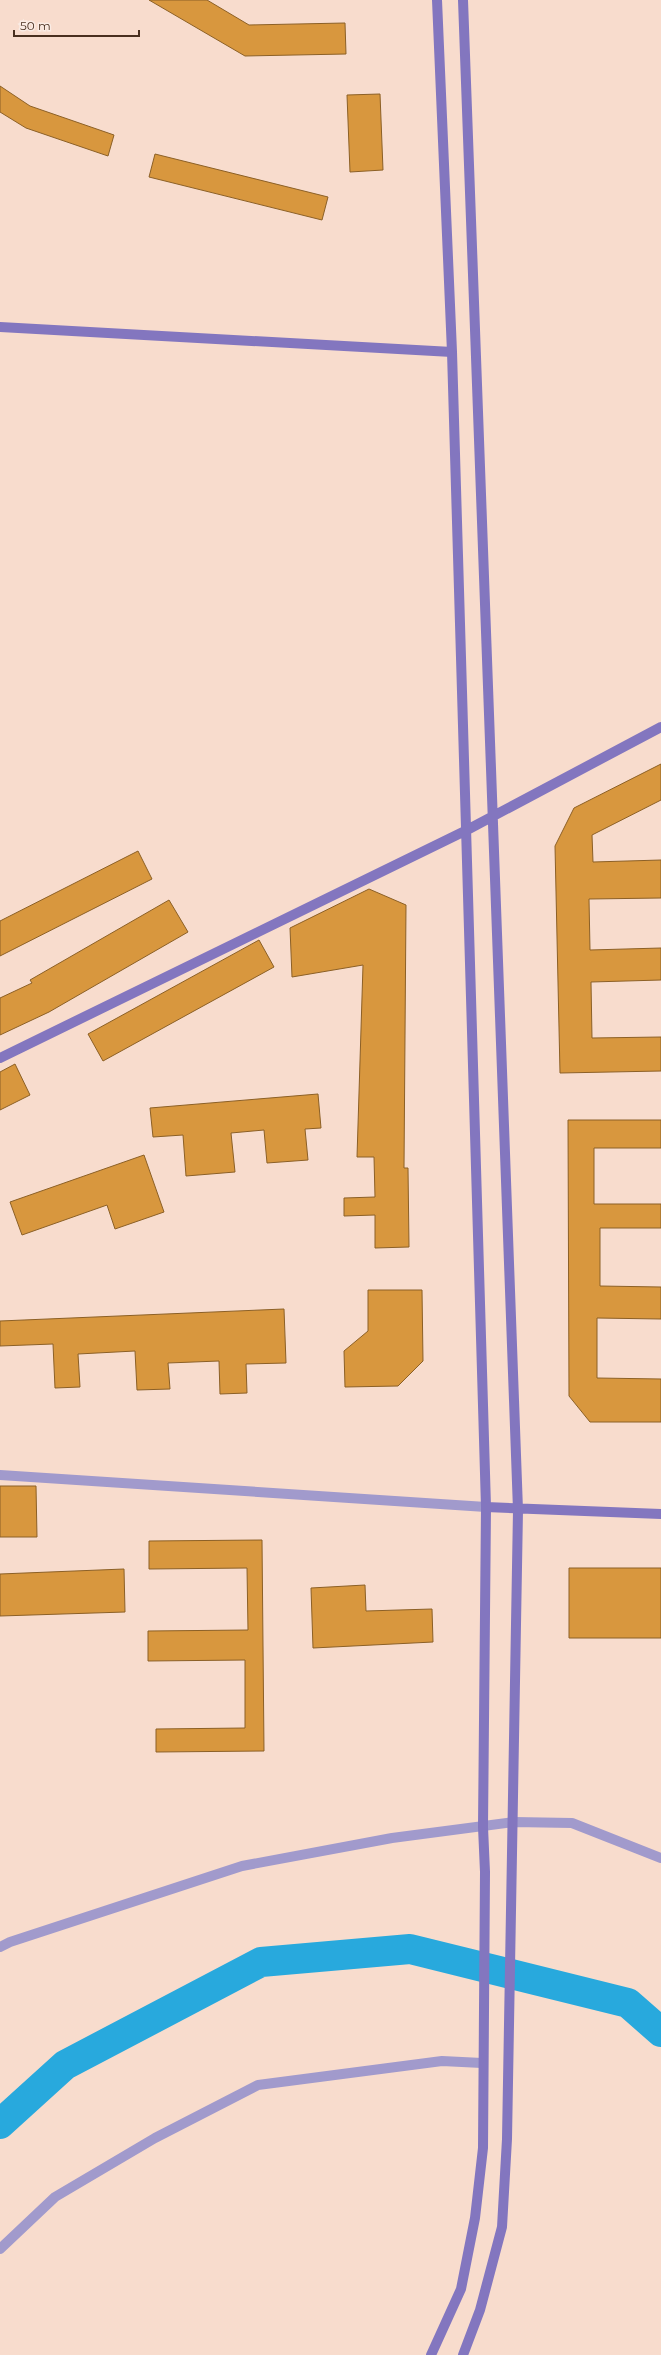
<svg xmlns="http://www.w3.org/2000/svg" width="661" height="2355" font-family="Montserrat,sans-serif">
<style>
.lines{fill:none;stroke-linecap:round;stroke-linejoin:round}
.river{stroke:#28a9dd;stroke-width:30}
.building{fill:#d8973e;stroke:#8c6026}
.street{stroke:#a19acc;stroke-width:10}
.secondary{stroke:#8376bf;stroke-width:10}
</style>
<rect width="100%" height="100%" fill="#f8dccd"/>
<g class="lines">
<path class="river" d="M0 2124 65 2065 261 1962 410 1949 628 2003 661 2032"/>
</g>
<path class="building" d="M149 0H207L249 25 345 23 346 54 245 56Z
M0 86 30 106 114 135 108 156 26 128 0 112Z
M380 94 383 170 350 172 347 95Z
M155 154 328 197 322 220 149 177Z
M661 764V800L592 835 593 862 661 860V898L589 899 590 950 661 948V980L591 982 592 1038 661 1037V1071L560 1073 555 846 574 808Z
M138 851 152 879 0 956V921Z
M369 889 406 905 404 1168H408L409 1247 375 1248V1215L344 1216V1198L375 1197 374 1157H357L363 965 292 977 290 928Z
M169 900 188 932 49 1012 0 1035V998L32 983 30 980Z
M259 940 274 967 103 1061 88 1034Z
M15 1064 30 1095 0 1110V1072Z
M318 1094 321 1128 305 1129 308 1160 267 1163 264 1130 231 1133 235 1172 186 1176 183 1135 153 1137 150 1108Z
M568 1120H661V1148H594V1204H661V1228H600V1286L661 1287V1319L597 1318V1378L661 1379V1422H590L569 1396Z
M144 1155 164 1212 115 1229 107 1205 22 1235 10 1202Z
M368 1290H422L423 1361 398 1386 345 1387 344 1351 368 1331Z
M284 1309 286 1363 246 1364 247 1393 220 1394 219 1361 168 1363 170 1389 137 1390 135 1351 78 1354 80 1387 55 1388 53 1344 0 1346V1321Z
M0 1486H36L37 1537H0Z
M262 1540 264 1751 156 1752V1729L245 1728V1660L148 1661V1631L248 1630 247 1568 149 1569V1541Z
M569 1568H661V1638H569Z
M124 1569 125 1612 0 1616V1574Z
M365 1585 366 1611 432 1609 433 1642 313 1648 311 1588Z"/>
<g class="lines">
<path class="street" d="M0 1475 486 1507
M0 1947 10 1942 242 1866 392 1838 514 1822 572 1823 661 1858
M0 2249 55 2197 155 2138 258 2085 442 2061 482 2063"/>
<path class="secondary" d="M0 327 452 352
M0 1058 467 830 661 727
M486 1507 661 1514
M431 2355 461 2289 475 2218 483 2148 485 1872 483 1827 486 1507 452 352 437 0
M463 2355 480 2310 502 2227 507 2139 518 1510 463 0"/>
</g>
<path d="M14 30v6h125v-6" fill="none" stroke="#492f1f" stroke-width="2"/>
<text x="20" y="30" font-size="12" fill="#492f1f" stroke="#faece5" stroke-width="3" paint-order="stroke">50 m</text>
</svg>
